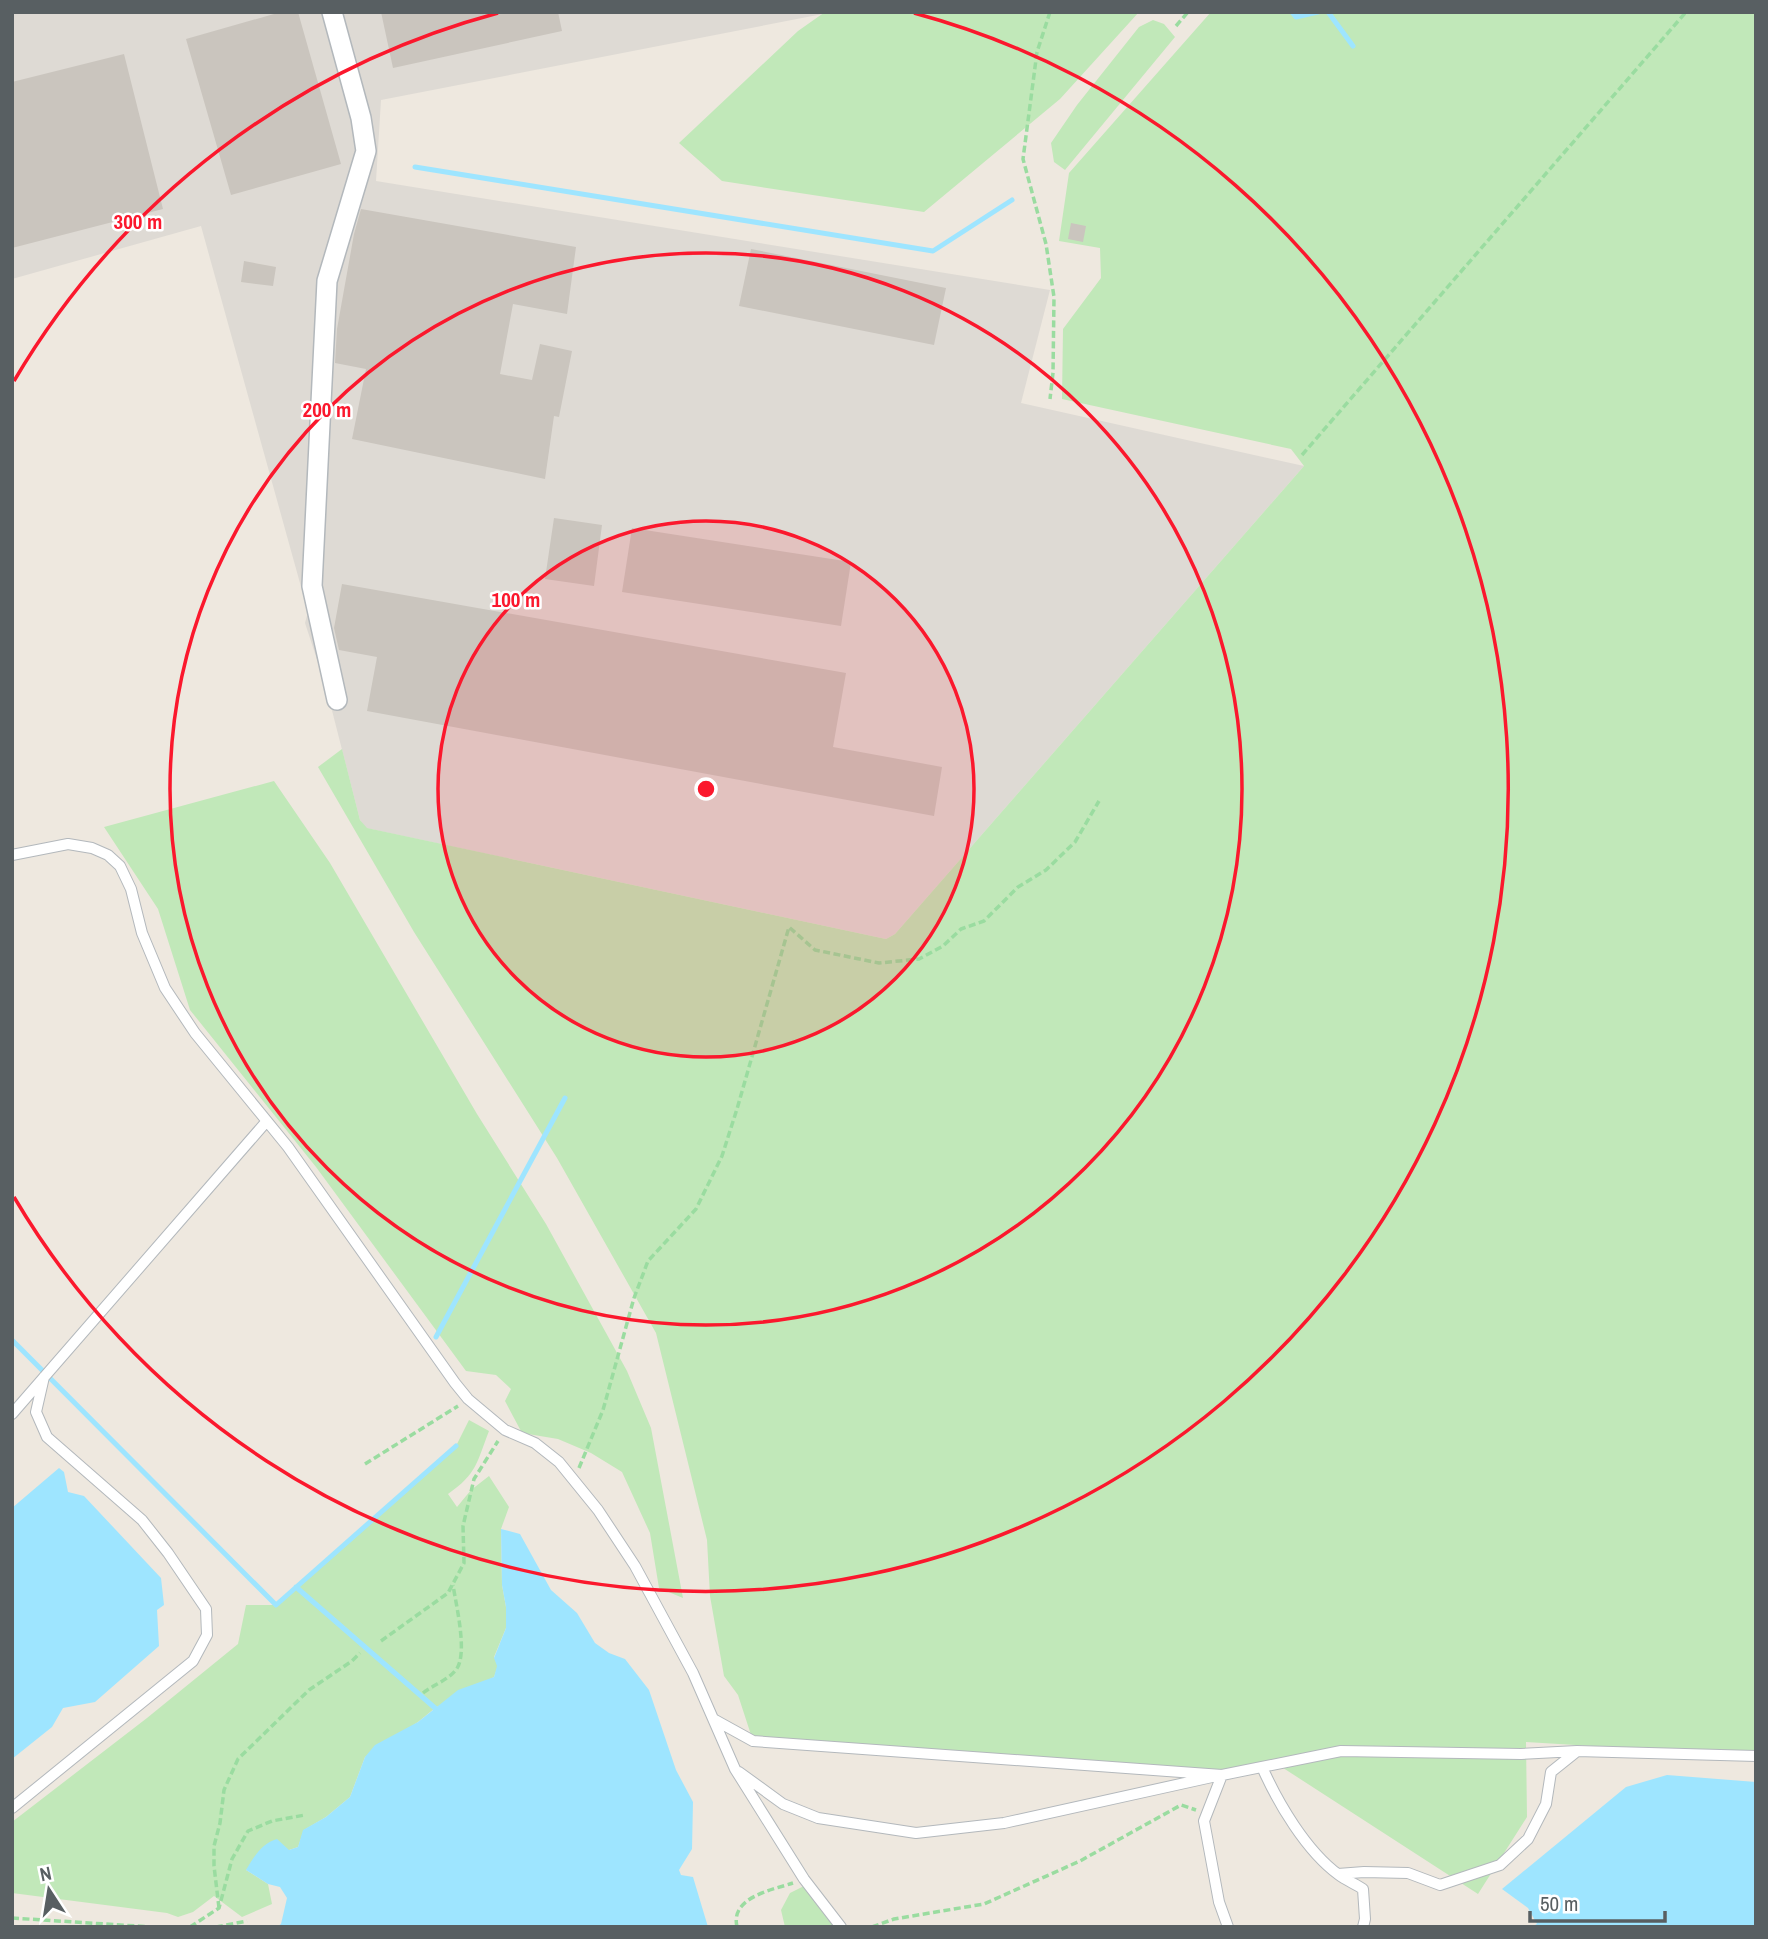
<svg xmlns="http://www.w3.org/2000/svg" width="1768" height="1939" font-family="'Archivo Narrow',sans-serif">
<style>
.industrial{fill:#dedad4}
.green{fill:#c1e8b9}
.water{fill:#9ee5ff}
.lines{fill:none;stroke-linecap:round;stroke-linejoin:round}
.stream{stroke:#9ee5ff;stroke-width:5}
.building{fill:#cac5be}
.lane-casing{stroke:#b3b8bc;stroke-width:12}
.street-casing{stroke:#b3b8bc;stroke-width:22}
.path{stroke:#9adca0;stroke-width:3.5;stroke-dasharray:7 3.5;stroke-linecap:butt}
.lane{stroke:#fff;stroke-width:10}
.street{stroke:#fff;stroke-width:19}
.ring{fill:none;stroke:#fb182d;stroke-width:3.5}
.centre{fill:#fb182d;stroke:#fff;stroke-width:3.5}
.ring-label{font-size:21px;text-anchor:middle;font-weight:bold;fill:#fb182d;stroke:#fff;stroke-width:5;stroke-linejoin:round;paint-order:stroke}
</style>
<rect width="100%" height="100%" fill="#eee8df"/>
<path class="industrial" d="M12 12H833L381 100 376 181 1050 290 1021 403 1304 466 895 934 886 939 366 828 360 820 326 687 305 623 308 612 201 226 12 279Z"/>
<path class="green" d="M825 12H1139L1060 99 924 212 722 181 679 143 798 31Z
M1211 12H1756V1756L1526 1742 1527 1817 1478 1894 1277 1764 1222 1775 753 1741 738 1695 724 1676 710 1596 707 1540 656 1333 557 1158 414 932 318 767 342 749 360 820 367 828 886 939 895 934 1304 466 1291 449 1062 399 1063 329 1101 278 1100 248 1059 241 1069 173Z
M1153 20 1164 24 1175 37 1065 170 1054 162 1051 143 1077 105 1139 27Z
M274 781 330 863 477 1114 546 1224 627 1371 651 1428 683 1598 659 1588 650 1533 622 1472 591 1453 558 1439 522 1433 505 1401 511 1389 496 1375 466 1371 316 1167 190 1010 158 909 104 827Z
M469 1420 489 1431C477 1462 477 1474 448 1494L457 1507 471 1490 489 1476 509 1507 501 1529 502 1585 506 1607V1628L494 1657 498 1666 494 1677 435 1708 418 1722 365 1757 350 1797 326 1817 304 1830 298 1847 289 1850 246 1870 268 1884 272 1904 242 1917 214 1896 193 1912 178 1917 167 1913 12 1893V1822L147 1718 238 1644 246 1605H276L456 1446Z
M808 1884 841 1927H785L781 1910 790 1893Z"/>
<path class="water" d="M59 1468 64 1472 68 1492 84 1496 161 1578 164 1605 157 1610 159 1646 95 1702 63 1708 52 1727 12 1759V1508Z
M501 1529 520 1534 551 1590 577 1613 595 1643 609 1653 625 1659 649 1690 676 1770 693 1802 692 1849 679 1870 681 1875 693 1877 708 1927H276L281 1924 287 1898 280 1887 268 1884 246 1870C253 1858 262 1843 277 1839L289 1850 298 1847 303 1830 326 1817 350 1797 365 1757 375 1745 418 1722 458 1690 494 1677 497 1666 494 1658 506 1628V1607L502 1585Z
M1667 1775 1756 1782V1927H1531L1537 1924 1528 1908 1502 1889 1626 1787Z"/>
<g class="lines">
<path class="stream" d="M1292 12 1296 17 1318 12
M1328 12 1353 46
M415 167 933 251 1012 200
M436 1337 565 1098
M12 1340 276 1605 456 1446
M296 1587 435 1708"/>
</g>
<path class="building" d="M281 12H298L341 164 231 195 186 39Z
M381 12H558L562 31 393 68Z
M124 54 163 209 12 248V82Z
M361 209 576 247 567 314 513 304 500 374 532 380 540 344 572 351 559 417 554 416 545 479 352 439 366 369 335 363 337 329 354 234Z
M1071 223 1086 226 1083 242 1068 239Z
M751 249 946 288 934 345 739 306Z
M244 261 276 267 273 286 241 282Z
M554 518 602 525 594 586 545 579Z
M632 528 851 562 841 626 622 592Z
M342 584 846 673 833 747 942 767 934 816 367 711 377 657 339 650 334 628Z"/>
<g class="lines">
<defs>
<path id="lane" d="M12 855 68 844 92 848 108 855 120 866 131 889 142 933 165 988 195 1033 288 1147 455 1383 468 1399 505 1430 535 1443 559 1462 598 1510 635 1566 693 1673 735 1769 804 1879 841 1927
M12 1414 266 1122
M715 1720 753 1741 1222 1775 1341 1751 1521 1754 1577 1751 1756 1756
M1262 1767C1278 1803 1306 1851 1339 1875 1346 1880 1355 1884 1363 1889L1365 1919 1363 1927
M739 1772 783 1804 818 1818 916 1833 1004 1823 1212 1777
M1222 1775 1204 1821 1219 1902 1228 1927
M12 1808 193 1661 207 1635 206 1609 168 1553 142 1520 47 1437 36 1412 44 1377
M1338 1874 1364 1872 1408 1873 1440 1885 1500 1865 1528 1839 1546 1804 1551 1772 1576 1752"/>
<path id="street" d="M332 12 361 118 366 151 327 281 312 586 337 700"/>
</defs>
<use href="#lane" class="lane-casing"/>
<use href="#street" class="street-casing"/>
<path class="path" d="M1050 12 1037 52 1023 159 1046 244 1054 297 1053 373 1050 399
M1176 26 1188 12
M1302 455 1686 12
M365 1464 458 1406
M579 1468 603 1410 634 1298 648 1261 696 1209 722 1156 737 1109 789 927 815 950 879 963 919 959 943 946 961 929 984 921 1018 887 1046 870 1075 842 1099 801
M381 1641 448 1593 464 1563 463 1526 474 1479 498 1441
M423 1693C433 1685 446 1681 455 1671 469 1657 456 1605 453 1585
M219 1908 214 1866V1846L220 1823 224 1790 238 1759 309 1690 352 1661 360 1653
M12 1918 152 1927
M190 1927 219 1908 232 1859 248 1831 272 1821 305 1815
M216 1927 247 1921
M737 1927C730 1897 772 1890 793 1883
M872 1927 894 1919 984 1904 1080 1861 1181 1805 1196 1810"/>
<use href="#lane" class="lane"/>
<use href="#street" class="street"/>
</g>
<circle cx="706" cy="789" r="268" fill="#fb182d" fill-opacity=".12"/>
<g class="ring">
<circle cx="706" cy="789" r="268"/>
<circle cx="706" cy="789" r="536"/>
<path d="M14 381A803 803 0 0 1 498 13M914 13A803 803 0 1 1 14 1197"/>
</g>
<circle cx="706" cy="789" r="10" class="centre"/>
<g class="ring-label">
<text x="138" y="229">300 m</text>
<text x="327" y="417">200 m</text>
<text x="516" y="607">100 m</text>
</g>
<rect width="1768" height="1939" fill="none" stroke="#585f62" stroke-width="28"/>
<g transform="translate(49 1890) rotate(348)" stroke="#ffffff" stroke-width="5" paint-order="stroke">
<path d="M0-5L12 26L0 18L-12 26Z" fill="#585f62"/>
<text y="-10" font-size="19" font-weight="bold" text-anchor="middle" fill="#585f62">N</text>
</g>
<path d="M1530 1911v10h135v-10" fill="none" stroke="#585f62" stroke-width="3.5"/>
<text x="1540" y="1911" font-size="21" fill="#585f62" stroke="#ffffff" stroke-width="5" paint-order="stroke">50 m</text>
</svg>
